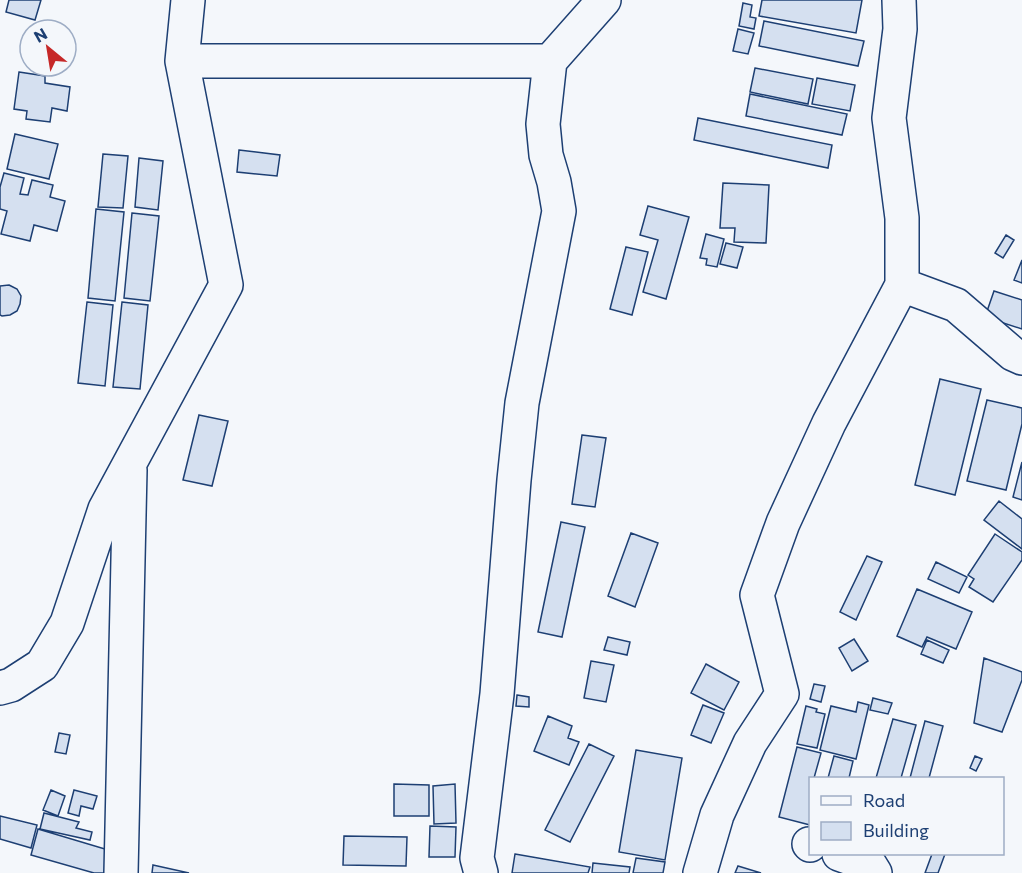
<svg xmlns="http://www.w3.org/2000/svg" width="1022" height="873" font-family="Commissioner,sans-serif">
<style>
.building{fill:#d5e0f0;stroke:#1d3f73;stroke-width:1.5}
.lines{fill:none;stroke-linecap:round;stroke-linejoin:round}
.minor-casing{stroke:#1d3f73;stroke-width:36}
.minor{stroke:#f4f7fb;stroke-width:33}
</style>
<rect width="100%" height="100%" fill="#f4f7fb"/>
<path class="building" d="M9 0H41L35 20 6 12Z
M762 0H862L856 33 759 16Z
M743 3 752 5 750 17 756 18 754 29 739 26Z
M764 21 864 41 858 66 759 46Z
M738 29 754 33 748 54 733 51Z
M755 68 813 79 808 104 750 92Z
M19 72 45 76V83L70 87 67 111 52 108 50 122 26 119 27 111 14 109Z
M817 78 855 85 850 111 812 104Z
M750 94 847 114 842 135 746 116Z
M698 118 832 145 828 168 694 140Z
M15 134 58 144 49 179 7 169Z
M239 150 280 155 277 176 237 172Z
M103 154 128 156 123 208 98 207Z
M139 158 163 161 158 210 135 207Z
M4 173 24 178 20 194 28 195 32 180 53 185 50 197 65 201 57 231 34 225 30 241 1 234 7 211 0 209V187Z
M723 183 769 185 766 243 734 242 735 228H720Z
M648 206 689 217 666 299 643 292 658 240 640 235Z
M96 209 124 212 115 301 88 298Z
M132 213 159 216 150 301 124 298Z
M706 234 724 239 717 267 706 265 707 259 700 258Z
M1006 235 1014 240 1003 258 995 253Z
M726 243 743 247 737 268 720 264Z
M626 247 648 252 632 315 610 309Z
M1022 260V283L1014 280Z
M9 285 17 289 21 296 20 304 17 311 10 315 2 316 0 315V286Z
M994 291 1022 300V329L985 317Z
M87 302 113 305 105 386 78 383Z
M122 302 148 305 140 389 113 387Z
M940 379 981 389 955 495 915 485Z
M987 400 1022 408V424L1006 490 967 481Z
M199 415 228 421 212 486 183 480Z
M582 435 606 438 595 507 572 504Z
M1022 462V500L1013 497Z
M999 501 1022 519V549L984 520Z
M561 522 585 527 562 637 538 632Z
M631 533 658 543 635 607 608 596Z
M995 534 1022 552V560L993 602 969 587 974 579 968 575Z
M867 556 882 562 856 620 840 612Z
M936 562 967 577 959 593 928 579Z
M917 589 972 612 956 649 927 637 922 647 897 636Z
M608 637 630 642 627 655 604 650Z
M854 639 868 661 852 671 839 648Z
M927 640 949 650 943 663 921 654Z
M984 658 1022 672V680L1002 732 974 723Z
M591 661 614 665 606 702 584 698Z
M706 664 739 682 724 710 691 693Z
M814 684 825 686 821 702 810 699Z
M517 695 529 697V707L516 706Z
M873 698 892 703 888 714 870 710Z
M858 702 869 705 856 759 820 750 831 706 856 712Z
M703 705 724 713 711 743 691 735Z
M806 706 817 709 816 712 825 714 817 748 797 744Z
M548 716 572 726 568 738 579 742 569 765 534 751Z
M893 719 916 725 901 778H876Z
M925 721 943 726 929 778H910Z
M59 733 70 735 66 754 55 752Z
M589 744 614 756 570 842 545 830Z
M797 747 821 753 814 778H810V825L779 817Z
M636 750 682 758 665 860 619 852Z
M834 756 853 761 849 778H828Z
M975 756 982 759 976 771 970 768Z
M394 784 429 785V816H394Z
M455 784 456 823 434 824 433 786Z
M51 790 65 796 58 816 43 810Z
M74 790 97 796 93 809 81 806 79 816 68 813Z
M44 813 79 822 76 828 92 832 90 840 40 829Z
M0 816 37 825 31 848 0 839Z
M430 826 456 827 455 857H429Z
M38 829 115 852 109 873H94L31 855Z
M344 836 407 837 406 866 343 865Z
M515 854 590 867 588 873H512Z
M932 854H945L938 873H925Z
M636 858 665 862 663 873H633Z
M593 863 630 867 629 873H592Z
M153 865 189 873H152Z
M738 866 761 873H735Z"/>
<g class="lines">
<defs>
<path id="minor" d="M182 61H550
M902 285 956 305 1013 354 1022 358
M0 688 11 685 42 665 67 623 105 509 226 285 182 61 188 0
M809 844 810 845
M839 854 861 862 867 860 875 873
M121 873 130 470
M481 873 477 858 497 694 514 480 522 403 559 211 554 182 546 155 543 124 550 61 604 0
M700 873 717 815 750 743 782 694 757 595 783 523 829 423 902 285V218L889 118 900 29 899 0"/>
</defs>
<use href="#minor" class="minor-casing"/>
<use href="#minor" class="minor"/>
</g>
<rect x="809" y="777" width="195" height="78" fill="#f4f7fb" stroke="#9eadc5" stroke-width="1.5"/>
<rect x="821" y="796" width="30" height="9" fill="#f4f7fb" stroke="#9eadc5" stroke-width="1.5"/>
<text x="863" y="807" font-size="18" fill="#1d3f73">Road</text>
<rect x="821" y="822" width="30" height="18" fill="#d5e0f0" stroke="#9eadc5" stroke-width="1.5"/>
<text x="863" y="837" font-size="18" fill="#1d3f73">Building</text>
<g transform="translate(48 48) rotate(330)"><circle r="28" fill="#f4f7fb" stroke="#9eadc5" stroke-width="1.5"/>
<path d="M0-4.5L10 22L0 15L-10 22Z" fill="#c62828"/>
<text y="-9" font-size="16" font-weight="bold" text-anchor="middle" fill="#1d3f73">N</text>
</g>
</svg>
